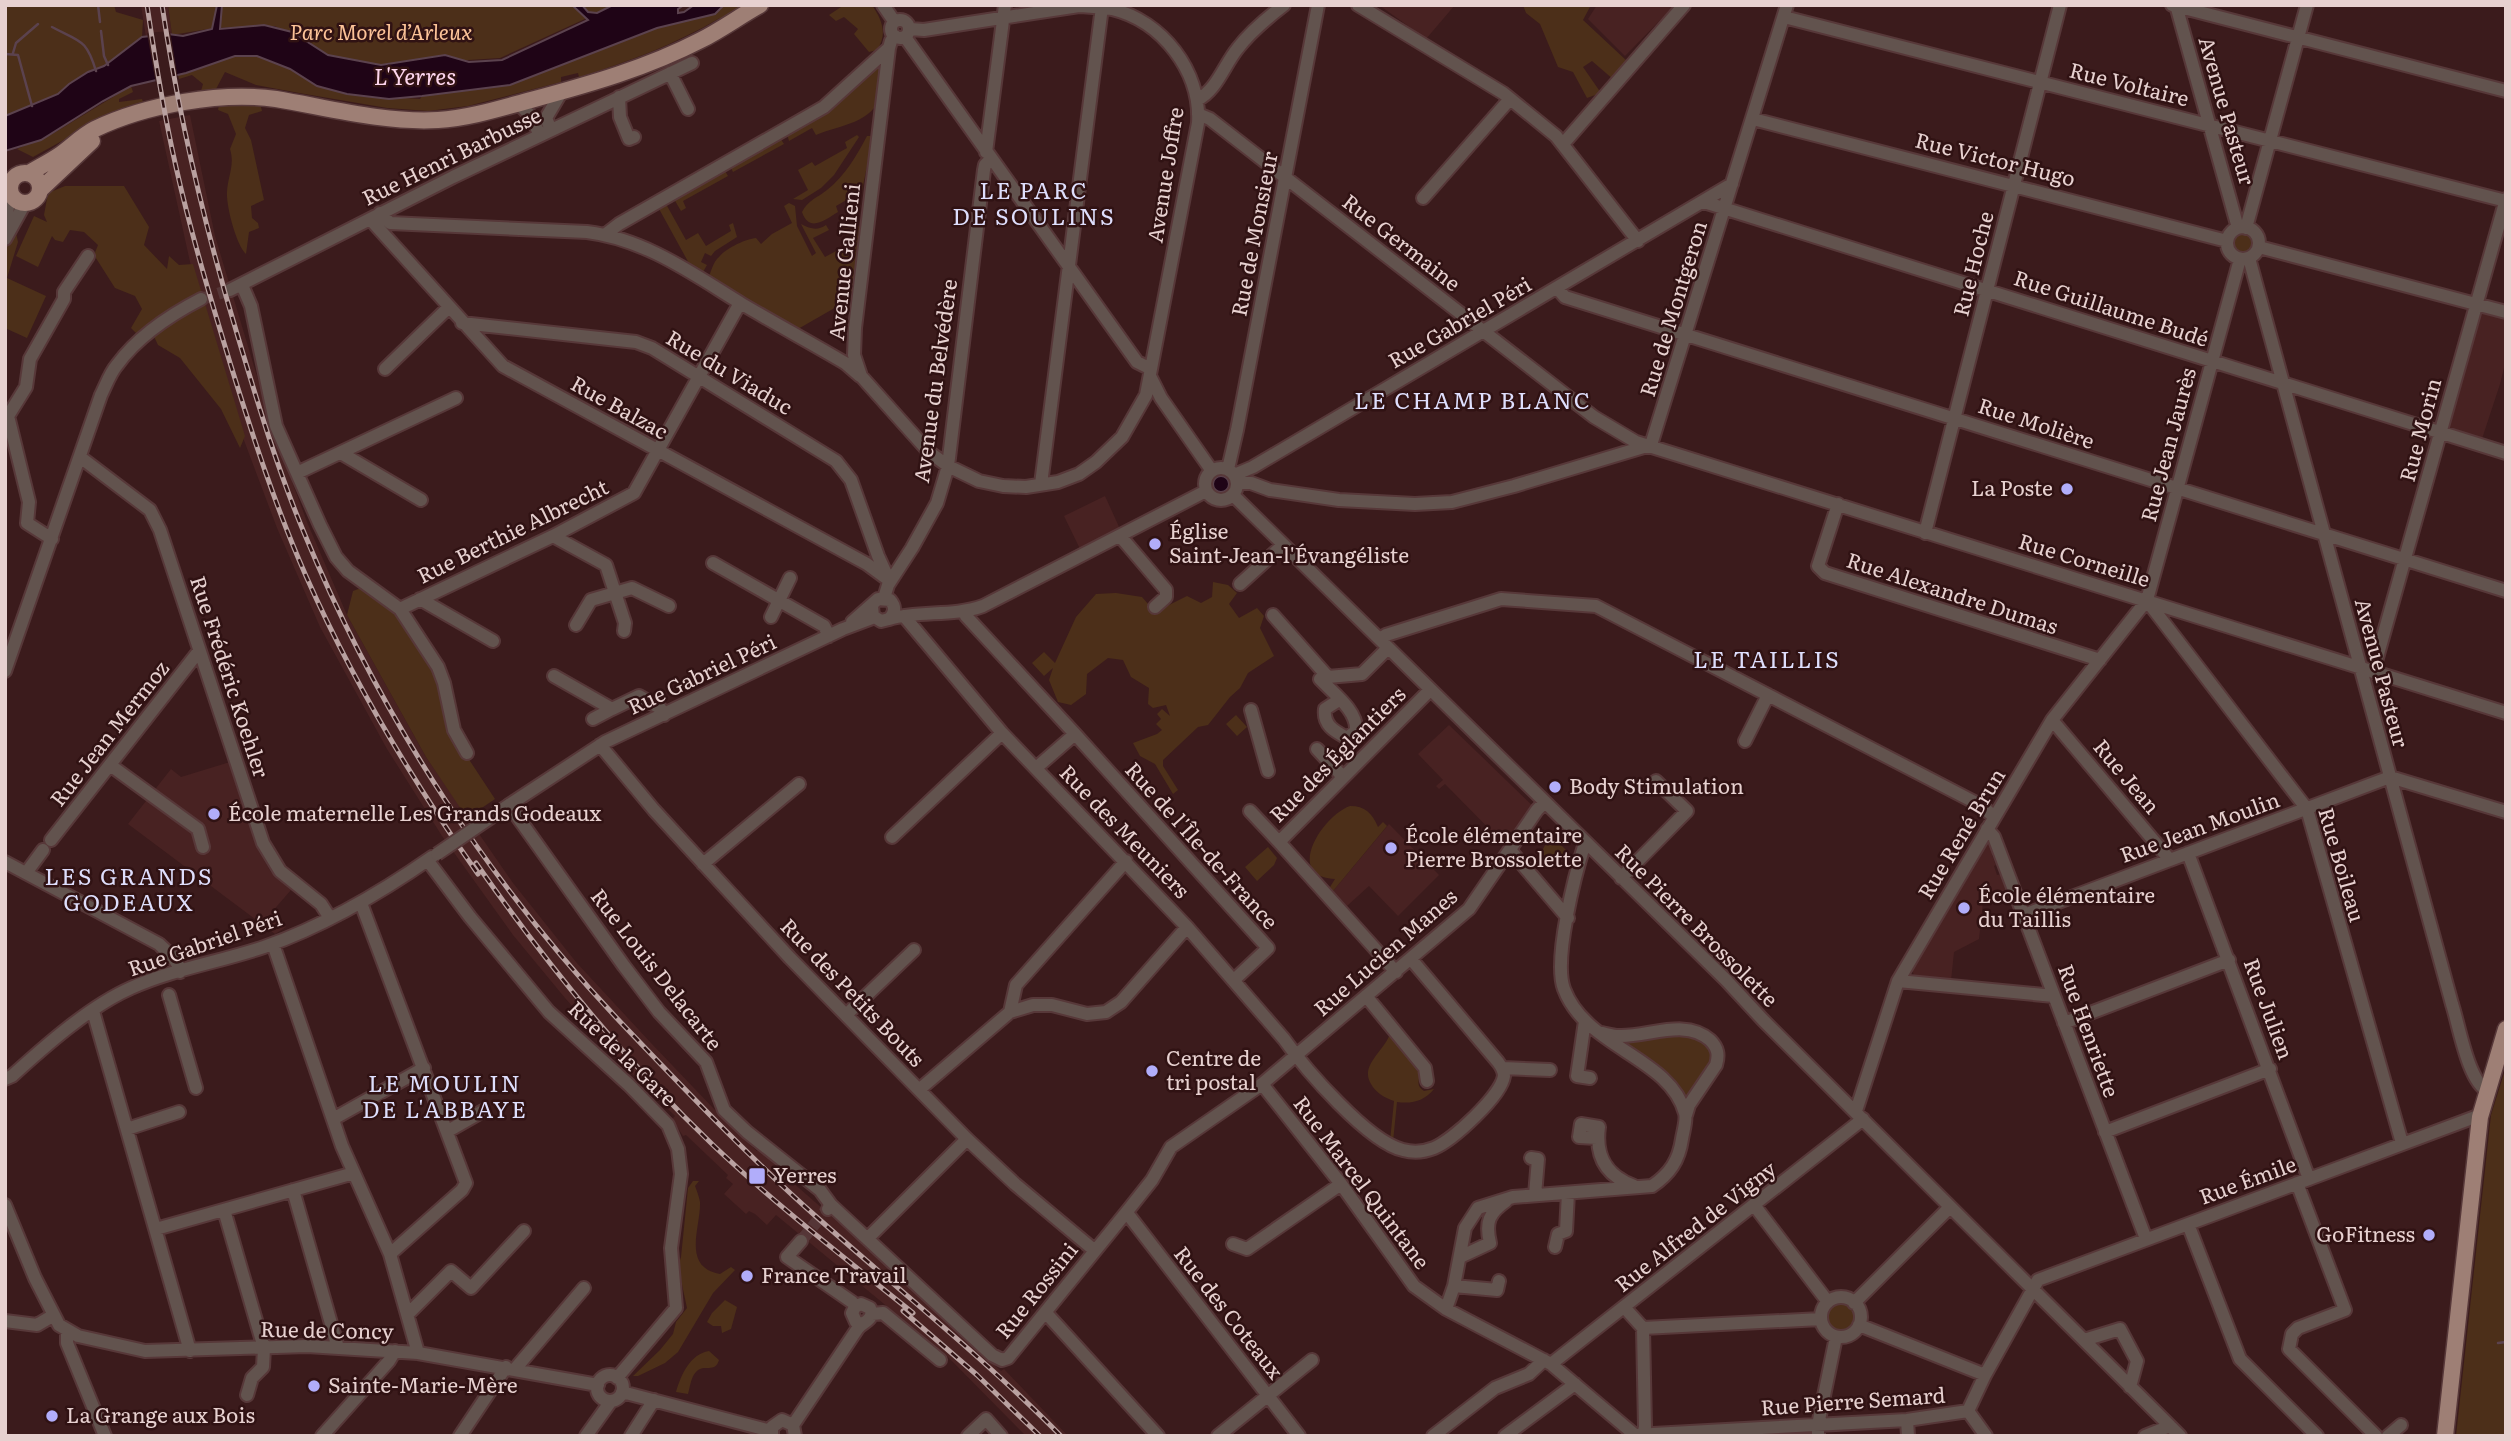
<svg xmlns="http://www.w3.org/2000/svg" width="2511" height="1441" font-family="Literata,serif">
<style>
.built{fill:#482222}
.green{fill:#4c2f19}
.water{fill:#1f0416;stroke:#5b424e;stroke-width:2}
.pier{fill:#3b1b1c}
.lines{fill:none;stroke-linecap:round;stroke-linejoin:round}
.stream{stroke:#5b424e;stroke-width:2.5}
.minor-tunnel{stroke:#553637;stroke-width:12;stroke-dasharray:12 6;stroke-linecap:butt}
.minor-casing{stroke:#573839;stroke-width:16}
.major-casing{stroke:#573839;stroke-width:19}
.minor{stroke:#62534e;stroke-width:12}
.major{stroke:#9e7f75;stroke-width:16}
.rail-casing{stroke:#b9a1a0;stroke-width:5}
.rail{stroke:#301213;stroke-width:2.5;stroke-dasharray:8;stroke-linecap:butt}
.minor-bridge-casing{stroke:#573839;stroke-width:16;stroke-linecap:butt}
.minor-bridge{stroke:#62534e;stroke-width:12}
.poi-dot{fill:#b1adfa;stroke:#301213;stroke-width:2.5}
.labels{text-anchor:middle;stroke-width:5;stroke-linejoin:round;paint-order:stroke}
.park-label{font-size:21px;font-style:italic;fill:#fcc398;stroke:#301213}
.street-label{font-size:21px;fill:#e7d1d0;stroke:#301213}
.poi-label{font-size:21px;fill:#e7d1d0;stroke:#301213;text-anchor:start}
.water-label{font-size:23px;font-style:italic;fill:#fdd6ed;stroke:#301213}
.neighbourhood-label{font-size:23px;letter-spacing:2px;fill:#dedefc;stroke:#301213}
</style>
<rect width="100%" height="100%" fill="#3b1b1c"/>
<path class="built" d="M141 5H168L172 35 147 44Z
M1379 5H1455L1426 39Z
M1597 5H1675L1625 56 1588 19Z
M190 115 215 236 274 433 307 522 347 615 426 757 513 883 576 962 651 1043 737 1133 757 1151 759 1149 777 1165 783 1174 887 1265 1001 1371 1004 1369 1068 1436H1026L946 1355 776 1215 767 1225 755 1214 749 1211 746 1214 724 1194 733 1184 726 1178 728 1175 686 1135 683 1136 672 1119 675 1116 637 1079 565 998 513 935 442 836 387 749 320 627 277 528 242 435 194 280 159 121Z
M2475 304 2506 312V360L2500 384 2480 445 2439 433Z
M1105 496 1120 529 1080 549 1064 516Z
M1449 725 1537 810 1510 850 1445 784 1439 789 1436 786 1443 780 1418 754Z
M230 762 258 850 271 872 291 890 271 913 286 927 275 934 128 824 171 769 181 777Z
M1389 824 1439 875 1398 916 1369 886 1347 906 1333 891Z
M1986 841H1990L1994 854 1992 855 1996 865 1994 866 1997 875 2002 874 2009 893 1983 902 1979 939 1954 952 1951 981 1914 977 1912 967Z"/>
<path class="green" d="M5 5H114L116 12 143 20 142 37 104 66 88 72 69 84 58 94 5 116Z
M168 5H636L598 13 500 58 437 62 372 66 319 53 275 26 214 28 172 35Z
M717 5H751L726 20 720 18C675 44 629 62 579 77L578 73 561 77V82L468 106 428 111 387 108 299 93 256 85 225 72 216 89 201 91 203 84 192 75 179 79 178 75 235 56H257L290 69 317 86 347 94 420 99 422 96 510 85 657 28 714 14Z
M844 5H872C882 20 888 34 877 50L869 52 854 34 858 29 844 17 836 21 829 15Z
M1523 5H1591L1583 20 1628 62 1614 80 1592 61 1583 67 1601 93 1587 98 1573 72 1558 67 1540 24 1526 13Z
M882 59C881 70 882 83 880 94 875 123 839 125 816 135L812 128 789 141 787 134 833 106 852 91Z
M131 86 133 92 119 99V102L142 99 144 105 80 131 33 157 17 149 54 133Z
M260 103 262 111 249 115 245 128 251 140 264 200 251 206 252 218 258 223 259 228 249 232 246 254C236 245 226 205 227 192 228 175 235 165 230 149L236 134 228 114 218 110 219 105 244 104 249 106Z
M857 135 859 137 834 175 821 188 802 200 793 199 808 190 798 170 812 162 815 166 847 148 845 142Z
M867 136H873L862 191 836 206 838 212C825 220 809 233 802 212 808 200 817 198 827 190 845 176 857 155 867 136Z
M780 138 784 144 733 172 730 166Z
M724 169 728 176 683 201 686 208 681 211 674 199Z
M65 186H124L149 227 144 245 167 269 169 256 179 265 193 264 245 436 240 448 221 409 180 358 158 345 150 328 138 335 131 328 142 309 135 296 115 288 94 255 98 245 84 232 70 230 63 242 55 240 52 236 38 267 16 256 34 216 47 222 44 215 48 193Z
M789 203 795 206 797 226 812 256 816 253 801 224C811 229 817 231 826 225L829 230 813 238 825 257 851 243 839 223 840 217 847 219 854 228 859 226 852 298 798 329 708 279C711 272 713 262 719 257 726 248 746 239 756 238L761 244 772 234 792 223 784 206Z
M666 204 686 240 698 233 706 246 731 231 729 225 733 223 737 237 715 251 711 256 705 253 701 262 707 265 703 272 700 273 691 267 658 207Z
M6 232 16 233 18 242 7 278 46 296 27 338 5 328Z
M2233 243a10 10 0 1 1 20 0a10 10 0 1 1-20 0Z
M1213 582 1228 585 1237 593 1229 604 1239 618 1257 608 1264 616 1260 628 1274 656 1248 673 1240 688 1230 697 1208 725 1198 727 1163 760V766L1178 790 1173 794 1155 764 1140 756 1133 743 1157 734 1162 730 1156 724 1161 719 1157 714 1162 709 1170 716 1166 705 1153 708 1148 704 1149 688 1131 677 1123 660 1108 658 1087 674 1086 694 1071 705 1058 702 1049 680 1053 668 1044 676 1032 663 1044 652 1055 663 1076 617 1096 594 1116 593 1142 597 1155 612 1187 596 1201 603 1212 597Z
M366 586 386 600 426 656 437 677 445 723 495 799 467 818 426 757 347 615 353 591Z
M1236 715 1247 727 1237 736 1226 724Z
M1350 806C1365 806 1372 813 1378 827L1383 822 1387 826 1333 891 1330 887 1335 879C1283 877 1323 815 1350 806Z
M1551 835 1568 852 1551 866 1540 854Z
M1268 847 1277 858 1274 865 1257 881 1245 867Z
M1670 1032 1698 1035 1711 1045 1715 1060 1690 1096 1681 1098 1615 1041Z
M1390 1033 1423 1068C1420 1077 1414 1085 1424 1091L1434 1089C1424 1101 1413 1104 1397 1102L1393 1142 1390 1141 1394 1101C1385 1098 1376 1093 1371 1084 1359 1065 1386 1050 1390 1033Z
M2506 1067V1436H2456L2491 1115Z
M693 1181H699L695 1186C697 1191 699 1197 700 1202 701 1227 681 1267 720 1274L731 1267 735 1270 713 1293 678 1352 665 1363 638 1376H633L660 1350 673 1334 676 1322 687 1308 678 1266 681 1257 688 1188Z
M725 1300 737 1307 731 1329 722 1333 721 1326H713L707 1322 712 1313Z
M1826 1317a15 15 0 1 1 30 0a15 15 0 1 1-30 0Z
M709 1351 719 1360C715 1374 704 1363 696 1372 691 1377 690 1387 688 1394L676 1392C681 1375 690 1354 709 1351Z"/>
<path class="water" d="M217 5H222L220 29 264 25 292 32 328 55 381 65 445 55 469 62 502 60 588 20 572 5H582L588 12 597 13 613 5H684L678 9V13L684 12 694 5H724L715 14 657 28 510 85 422 96 389 99 347 94 317 86 290 69 257 56H235L186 73 131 86 103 101 41 140 5 151V116L58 94 69 84 88 72 104 66 142 37 168 34 183 36 212 29Z
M1213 484a8 8 0 1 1 16 0a8 8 0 1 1-16 0Z"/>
<path class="pier" d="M170 31 178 79 156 84 147 33Z"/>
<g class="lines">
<path class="stream" d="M98 5 100 22
M52 27C80 42 86 38 96 71
M101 31 104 56 108 65
M13 53 16 43 38 24
M5 54 18 55 32 106
M2498 1343 2506 1342"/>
<path class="minor-tunnel" d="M201 299 230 290
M801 1241 827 1209"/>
<defs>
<path id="minor" d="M883 5 894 21
M1358 5 1503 93 1556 136 1638 241
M2172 5 2506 91
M2176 5 2238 228
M1784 17 2506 201
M891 29a9 9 0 1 1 18 0a9 9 0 1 1-18 0Z
M895 36 891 41 889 48 855 328 854 355 861 376 929 452 948 466 979 481 1003 486 1026 487 1058 482 1079 474 1096 462 1122 437 1146 395 1198 123C1201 71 1162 21 1112 9 1101 7 1090 7 1079 6L924 30 910 29
M905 37 1137 362 1151 369
M670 73 688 109
M619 97 620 117 629 139 634 137
M1197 100C1217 90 1224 65 1238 48 1251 31 1267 18 1284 5
M518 103 530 115 540 135
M1198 114 1210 119 1594 417 1636 442 2506 713
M1753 119 2227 241
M551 130 546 118 562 91
M1563 144 1684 5
M986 152 1005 5
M1423 198 1510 99
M1704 202 2506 453
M380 213 390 223 587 232C645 239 693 274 742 304 776 324 811 343 845 363L860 376
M370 219 503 366 867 564 890 581
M5 220 11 195
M2227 243a16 16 0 1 1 32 0a16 16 0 1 1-32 0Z
M2246 228 2307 5
M606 234 619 224 824 107 889 48
M5 239 25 203
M2259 247 2506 312
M2249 258 2452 1004C2459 1025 2468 1082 2488 1091
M242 285 251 306 276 426 320 525 336 557 348 571 400 609 438 667 444 683 454 730 467 753
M1557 288 1565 297 2506 591
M230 290 453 177 692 63
M462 323 636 342 652 348 836 461 851 480 878 556 888 578
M385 369 448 308
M1151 378 1161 398 1212 471
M1651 445 1787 5
M341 453 421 500
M80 457 150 510 160 530 263 843 280 871 321 904 330 918
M1205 484a16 16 0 1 1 32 0a16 16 0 1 1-32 0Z
M1228 469 1237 430 1318 5
M297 473 456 398
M1234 475 1253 467 1732 184
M1237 483H1251L1270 490 1339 500 1415 504 1452 502 1514 486 1647 446
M1041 484 1102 7
M1233 495 1726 980 1763 1020 2180 1436
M1838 504 1818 566 1825 573 2100 660
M1925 533 2060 5
M553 536 606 565 625 623 624 631
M1121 537 1166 590V597L1155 607
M52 539 27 523 29 502 8 416 26 387 30 359 64 299V292L88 256
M713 563 824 626 829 636
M1240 584 1283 545
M884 598 888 585 912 548 937 503 948 466 984 170 985 165 991 159
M420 599 493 641
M2148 602 2307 809 2402 1143
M400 609 553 536 634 493 740 303
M964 612 966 616 1075 734 1268 948 1234 980
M1273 615 1328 677 1362 674 1388 648
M904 616 1002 733 1187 927 1284 1039C1305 1069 1368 1142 1403 1150 1414 1153 1424 1152 1434 1148 1453 1140 1501 1096 1504 1076 1504 1070 1501 1066 1498 1062L1411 959
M771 617 790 578
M889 619C920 610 952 617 983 606L1206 491
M852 622 878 599 890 600C896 607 895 613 889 619L881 621 873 616 872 606
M576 625 591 600 632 588 669 606
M1380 639 1386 635 1501 599 1596 606 1982 806 1994 817
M5 671 101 395C106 385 110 373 117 365 138 336 170 315 201 299
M2373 672 2506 199
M554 676 612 709 639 696 660 708 664 715
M1328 677 1320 679C1333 693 1358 711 1356 731L1347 738C1334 731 1323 725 1325 709L1339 700
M1251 710 1268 771
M593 719 612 709
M2052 720 2170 860
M1745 741 1768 695
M600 745 654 810 790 958 967 1139 1015 1184 1094 1250
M1317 749 1343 777
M110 765 198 829 203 847
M1036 768 1075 734
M2390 777 2506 812
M1250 811 1279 842
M1987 829 1994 837 2146 1239
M892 837 1002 733
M51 840 199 651
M1510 850 1568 918
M2188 853 2309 1179
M428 861 470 917 549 1012 629 1085 668 1125 678 1149 681 1174 671 1248 676 1308 617 1378
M5 862 159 944C168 953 178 959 180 972
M703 864 799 784
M26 873 43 850
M1621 878 1687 811 1656 781
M361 903 466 1183 462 1190 390 1254
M2024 915 2390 777
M273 944 342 1146 390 1254 418 1353
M1396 972 1279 842 1430 690
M1898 981 2054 996
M169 995 196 1088
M1366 996 1425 1068 1427 1081
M93 1011 190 1351
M1010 1012 1016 985 1126 861
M846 1015 914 950
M1585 1021 1577 1076 1590 1078
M2064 1023 2229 960
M1602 1033C1607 1034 1613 1036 1619 1036 1649 1037 1685 1018 1710 1040 1718 1048 1719 1055 1716 1065L1689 1105 1686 1115
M1503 1068 1550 1070
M5 1079 12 1076C45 1046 90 1006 131 988 173 969 220 962 264 947 324 926 379 894 432 857
M1262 1084 1341 1184 1414 1286 1446 1309 1551 1364 1635 1435 1907 1420 1968 1411 1985 1375 2038 1280 2475 1117H2480
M920 1089 1010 1012 1033 1005H1052L1087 1014 1106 1012 1121 1002 1187 927
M1856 1111 1898 981 2052 720 2147 600 2240 259
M333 1119 424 1068
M127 1129 179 1112
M448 1131 483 1111
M2105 1132 2270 1069
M1597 1138 1579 1137 1581 1124 1599 1127C1595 1156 1606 1176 1634 1186
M1531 1158 1538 1159 1535 1195
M2297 1183 2345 1310 2298 1328 2292 1334 2289 1349 2376 1436
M293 1190 338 1348
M5 1205 35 1278 59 1325 78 1336 145 1351 307 1346 418 1353 598 1385
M831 1205 992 1355 1002 1360 1008 1358 1129 1209 1152 1180 1171 1147 1262 1084 1469 909 1537 810 1544 803
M1754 1205 1828 1302
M828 1209 831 1205 820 1190 747 1132 724 1110 706 1062 659 1012 624 966 509 805 605 742 843 629 875 617
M224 1210 264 1348 263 1367 252 1378 247 1395
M1127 1213 1299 1436
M2188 1224 2240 1359 2317 1436
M156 1229 354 1173
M868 1238 967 1139
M801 1241 787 1257 852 1302 855 1307
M1233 1244 1247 1249 1341 1184
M1555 1247 1558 1234 1566 1231 1568 1193
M1460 1257 1490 1243C1485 1222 1489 1213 1506 1201
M1454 1286 1497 1290 1499 1281
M1821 1317a20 20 0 1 1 40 0a20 20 0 1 1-40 0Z
M1854 1303 1950 1207
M1624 1307 1643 1328 1645 1427 1643 1435
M1446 1309 1454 1286 1465 1228 1478 1208 1513 1197 1652 1186C1670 1174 1679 1160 1682 1139 1683 1132 1687 1120 1685 1113 1670 1057 1586 1048 1564 989 1553 960 1575 874 1585 843
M1046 1313 1158 1436
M408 1314 451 1271 471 1288 524 1231
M872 1314 883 1313 940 1360
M5 1321 37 1325 54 1315
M1859 1325 1985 1375
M1643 1328 1821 1319
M67 1331V1343L105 1436
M2084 1340 2120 1329 2137 1361 2130 1387
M1551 1364 1863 1119
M515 1369 584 1288
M597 1388a13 13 0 1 1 26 0a13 13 0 1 1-26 0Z
M622 1392 771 1431
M1968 1411 1986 1436
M1907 1420 1908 1436
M793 1425 858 1328C864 1321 875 1320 870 1308L861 1304 855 1307 852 1313 856 1322 862 1324
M322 1436 389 1361 395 1351
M460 1436 506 1367
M586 1436 611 1401
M631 1436 654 1400
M772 1436V1427L782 1420 793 1425 795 1436
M968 1436 986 1419 1001 1436
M1218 1436 1312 1360
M1433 1436 1495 1388 1529 1374 1544 1360
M1505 1436 1575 1384
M1818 1436V1425L1836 1337
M2145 1436 2170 1426
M2388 1436 2401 1425"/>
<path id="major" d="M10 188a15 15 0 1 1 30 0a15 15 0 1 1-30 0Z
M29 173C39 167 51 161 61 154 72 146 83 135 95 129 145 105 221 91 276 99 329 108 384 123 438 120 470 118 501 108 531 100 590 84 647 68 701 40 721 30 740 16 760 5
M40 190 92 141
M2445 1436 2480 1117 2506 1029"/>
</defs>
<use href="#minor" class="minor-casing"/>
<use href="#major" class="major-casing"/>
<use href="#minor" class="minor"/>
<use href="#major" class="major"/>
<defs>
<path id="rail" d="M147 5C155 59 164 114 176 167 191 234 211 300 231 366 253 437 276 508 306 576 352 680 412 780 478 874
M162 5C179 118 205 228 238 337 258 404 278 471 305 535 380 717 492 888 628 1030 690 1095 753 1161 820 1220 901 1292 985 1359 1061 1436
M476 863C546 963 624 1060 713 1145 776 1205 845 1258 913 1313
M903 1311 977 1375 1040 1436"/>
</defs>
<use href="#rail" class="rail-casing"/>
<use href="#rail" class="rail"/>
<defs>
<path id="minor-bridge" d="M437 854 509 805"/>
</defs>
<use href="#minor-bridge" class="minor-bridge-casing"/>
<use href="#minor-bridge" class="minor-bridge"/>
</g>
<g class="poi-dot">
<circle cx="2067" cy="489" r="7"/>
<circle cx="1155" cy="544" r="7"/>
<circle cx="1555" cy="787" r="7"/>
<circle cx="214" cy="814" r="7"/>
<circle cx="1391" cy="848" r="7"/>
<circle cx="1964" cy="908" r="7"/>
<circle cx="1152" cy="1071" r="7"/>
<rect x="748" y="1167" width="18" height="18" rx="3.5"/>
<circle cx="2429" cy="1235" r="7"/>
<circle cx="747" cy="1276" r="7"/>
<circle cx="314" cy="1386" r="7"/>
<circle cx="52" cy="1416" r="7"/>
</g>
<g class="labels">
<g class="park-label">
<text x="381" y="40">Parc Morel d’Arleux</text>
</g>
<g class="street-label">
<text transform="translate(2129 85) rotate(14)" y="7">Rue Voltaire</text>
<text transform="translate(2226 111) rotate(74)" y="7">Avenue Pasteur</text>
<text transform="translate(452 157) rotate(-26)" y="7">Rue Henri Barbusse</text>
<text transform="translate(1995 160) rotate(14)" y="7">Rue Victor Hugo</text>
<text transform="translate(1166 175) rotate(-81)" y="7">Avenue Joffre</text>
<text transform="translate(1255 234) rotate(-79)" y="7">Rue de Monsieur</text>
<text transform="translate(1401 243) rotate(38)" y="7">Rue Germaine</text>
<text transform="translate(845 262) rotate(-84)" y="7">Avenue Gallieni</text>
<text transform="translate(1974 264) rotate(-76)" y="7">Rue Hoche</text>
<text transform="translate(1674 309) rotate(-73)" y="7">Rue de Montgeron</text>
<text transform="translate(2111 309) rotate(18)" y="7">Rue Guillaume Budé</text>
<text transform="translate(1460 323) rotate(-30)" y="7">Rue Gabriel Péri</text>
<text transform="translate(729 373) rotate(31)" y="7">Rue du Viaduc</text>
<text transform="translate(936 381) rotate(-82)" y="7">Avenue du Belvédère</text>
<text transform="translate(619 408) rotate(29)" y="7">Rue Balzac</text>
<text transform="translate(2036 424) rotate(18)" y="7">Rue Molière</text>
<text transform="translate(2421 430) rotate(-75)" y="7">Rue Morin</text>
<text transform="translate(2169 445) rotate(-75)" y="7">Rue Jean Jaurès</text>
<text transform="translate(513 532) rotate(-26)" y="7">Rue Berthie Albrecht</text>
<text transform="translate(2084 561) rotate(17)" y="7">Rue Corneille</text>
<text transform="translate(1952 594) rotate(18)" y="7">Rue Alexandre Dumas</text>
<text transform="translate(2381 673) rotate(75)" y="7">Avenue Pasteur</text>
<text transform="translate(702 675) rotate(-25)" y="7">Rue Gabriel Péri</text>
<text transform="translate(229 677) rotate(72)" y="7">Rue Frédéric Koehler</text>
<text transform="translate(110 734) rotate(-52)" y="7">Rue Jean Mermoz</text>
<text transform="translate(1338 755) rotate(-45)" y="7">Rue des Églantiers</text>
<text transform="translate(2126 777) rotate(50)" y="7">Rue Jean</text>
<text transform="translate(2200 828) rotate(-20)" y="7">Rue Jean Moulin</text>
<text transform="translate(1124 832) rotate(46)" y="7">Rue des Meuniers</text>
<text transform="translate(1962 834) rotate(-59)" y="7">Rue René Brun</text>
<text transform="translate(1201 846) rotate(48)" y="7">Rue de l'Île-de-France</text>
<text transform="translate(2341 865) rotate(74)" y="7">Rue Boileau</text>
<text transform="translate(1696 926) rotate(45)" y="7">Rue Pierre Brossolette</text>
<text transform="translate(205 944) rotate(-19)" y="7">Rue Gabriel Péri</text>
<text transform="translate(1386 953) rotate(-41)" y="7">Rue Lucien Manes</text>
<text transform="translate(656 970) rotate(52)" y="7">Rue Louis Delacarte</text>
<text transform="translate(852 993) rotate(46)" y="7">Rue des Petits Bouts</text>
<text transform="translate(2268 1009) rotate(70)" y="7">Rue Julien</text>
<text transform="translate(2088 1031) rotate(70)" y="7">Rue Henriette</text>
<text transform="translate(622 1054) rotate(44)" y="7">Rue de la Gare</text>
<text transform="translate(2248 1181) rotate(-20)" y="7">Rue Émile</text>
<text transform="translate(1361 1183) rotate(53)" y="7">Rue Marcel Quintane</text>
<text transform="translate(1696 1227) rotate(-38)" y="7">Rue Alfred de Vigny</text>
<text transform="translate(1037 1291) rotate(-51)" y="7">Rue Rossini</text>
<text transform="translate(1228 1313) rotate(52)" y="7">Rue des Coteaux</text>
<text transform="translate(327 1331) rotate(1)" y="7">Rue de Concy</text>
<text transform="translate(1853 1402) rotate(-4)" y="7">Rue Pierre Semard</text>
</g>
<g class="poi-label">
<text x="2053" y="496" text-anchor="end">La Poste</text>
<text x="1169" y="539">Église<tspan x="1169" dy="24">Saint-Jean-l'Évangéliste</tspan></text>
<text x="1569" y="794">Body Stimulation</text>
<text x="228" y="821">École maternelle Les Grands Godeaux</text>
<text x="1405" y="843">École élémentaire<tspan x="1405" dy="24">Pierre Brossolette</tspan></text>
<text x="1978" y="903">École élémentaire<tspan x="1978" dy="24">du Taillis</tspan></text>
<text x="1166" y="1066">Centre de<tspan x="1166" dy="24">tri postal</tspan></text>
<text x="773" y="1183">Yerres</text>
<text x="2415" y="1242" text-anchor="end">GoFitness</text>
<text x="761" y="1283">France Travail</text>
<text x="328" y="1393">Sainte-Marie-Mère</text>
<text x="66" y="1423">La Grange aux Bois</text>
</g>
<g class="water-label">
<text x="415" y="85">L'Yerres</text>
</g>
<g class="neighbourhood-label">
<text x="1034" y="199">LE PARC<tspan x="1034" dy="26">DE SOULINS</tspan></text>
<text x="1473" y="409">LE CHAMP BLANC</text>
<text x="1767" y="668">LE TAILLIS</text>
<text x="129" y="885">LES GRANDS<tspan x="129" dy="26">GODEAUX</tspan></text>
<text x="445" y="1092">LE MOULIN<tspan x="445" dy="26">DE L'ABBAYE</tspan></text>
</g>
</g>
<rect width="2511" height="1441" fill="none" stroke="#e7d1d0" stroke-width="14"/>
</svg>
